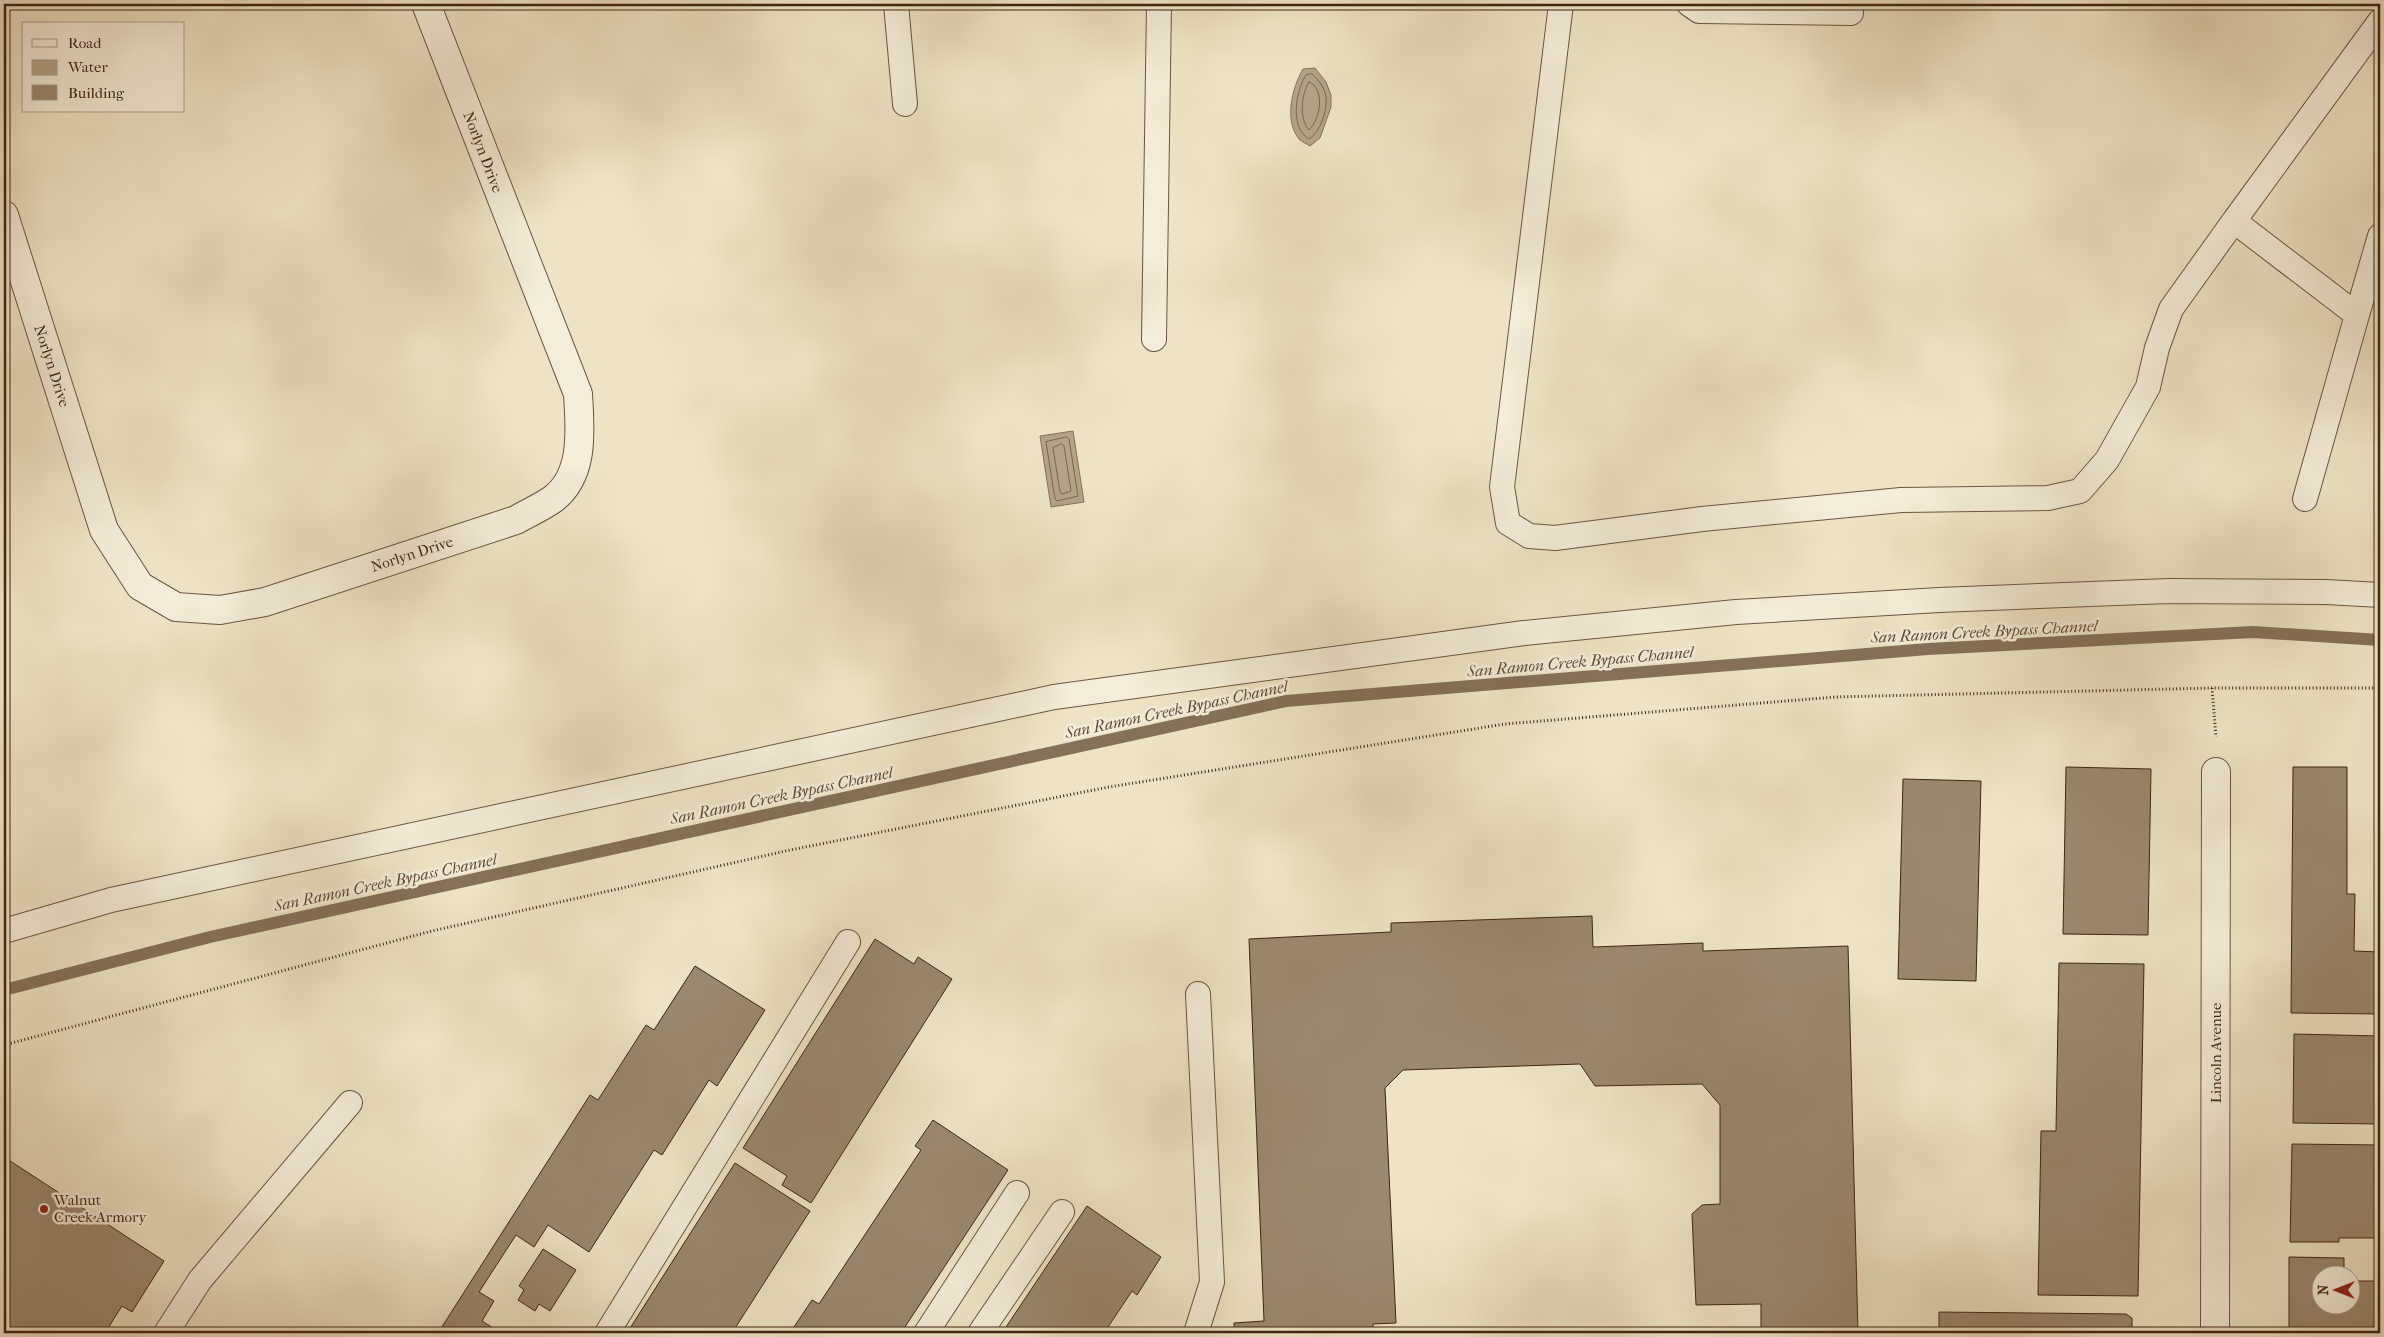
<svg xmlns="http://www.w3.org/2000/svg" width="2384" height="1337" font-family="'IM FELL French Canon',serif">
<style>
.water{fill:#b3a389;stroke:#85705a}
.lines{fill:none;stroke-linecap:round;stroke-linejoin:round}
.shore{stroke:#7a644e;stroke-width:1}
.stream{stroke:#85705a;stroke-width:12}
.building{fill:#9a8870;stroke:#402414}
.lane-casing{stroke:#6c5440;stroke-width:26}
.street-casing{stroke:#6c5440;stroke-width:30}
.path{stroke:#402414;stroke-width:3;stroke-dasharray:1 2.5;stroke-linecap:butt}
.lane{stroke:#f4edd9;stroke-width:24}
.street{stroke:#f4edd9;stroke-width:28}
.poi-dot{fill:#8f2418;stroke:#f4edd9;stroke-width:2}
.labels{text-anchor:middle;stroke-width:5;stroke-linejoin:round;paint-order:stroke}
.street-label{font-size:15px;fill:#402414;stroke:#f4edd9}
.poi-label{font-size:15px;fill:#402414;stroke:#f4edd9;text-anchor:start}
.water-label{font-size:16px;font-style:italic;fill:#624a37;stroke:#f4edd9}
</style>
<rect width="100%" height="100%" fill="#eee4c5"/>
<filter id="stains"><feTurbulence type="fractalNoise" baseFrequency=".004" numOctaves="4"/><feColorMatrix values="0 0 0 0 .2 0 0 0 0 .09 0 0 0 0 .02 0 0 0 .5 -.17"/></filter>
<radialGradient id="worn" r=".72"><stop offset=".6" stop-color="#630" stop-opacity="0"/><stop offset="1" stop-color="#630" stop-opacity=".3"/></radialGradient>
<path class="water" d="M1315 68 1326 82 1331 95V107L1320 138 1310 146C1307 144 1302 142 1299 139 1284 120 1292 88 1303 69Z
M1073 431 1084 502 1051 507 1040 436Z"/>
<g class="lines">
<path class="shore" d="M1312 74C1318 79 1325 88 1326 97 1328 109 1320 133 1309 139 1289 128 1296 90 1306 75Z
M1309 82C1326 89 1320 120 1309 130 1299 119 1301 94 1309 82Z
M1067 437 1069 439 1078 496 1057 501 1055 499 1046 442Z
M1062 444 1064 446 1071 491 1062 494 1060 492 1053 448Z"/>
<path class="stream" d="M4 990 210 937 1286 701 1928 649 2253 632 2380 640"/>
</g>
<path class="building" d="M2066 767 2151 769 2148 935 2063 934Z
M2293 767H2347V894H2355L2354 951 2380 952V1014L2291 1013Z
M1903 779 1981 781 1976 981 1898 979Z
M1592 916 1593 947 1703 943V951L1848 946 1858 1333H1761V1304L1696 1305 1692 1214 1702 1205 1720 1204V1105L1702 1084 1595 1086 1580 1064 1403 1070 1385 1088 1396 1323 1373 1324V1333H1234V1323L1264 1321 1249 939 1391 932V923Z
M875 939 914 964 918 957 952 979 811 1203 782 1185 787 1176 743 1148Z
M2059 963 2144 964 2138 1296 2038 1295 2041 1131H2056Z
M695 966 765 1010 717 1086 709 1080 662 1155 654 1150 589 1252 548 1225 534 1247 516 1235 479 1292 494 1301 482 1321 501 1333H438L590 1095 598 1100 646 1025 654 1030Z
M2294 1034 2380 1036V1124L2293 1123Z
M933 1120 1008 1170 901 1333H790L812 1300 819 1304 921 1150 915 1146Z
M2292 1144 2380 1145V1238H2339V1242H2290Z
M4 1157 164 1261 132 1312 122 1306 105 1333H4Z
M735 1163 810 1211 732 1333H627Z
M1087 1206 1161 1257 1137 1295 1132 1291 1104 1333H1002Z
M543 1249 576 1270 550 1311 539 1304 535 1311 518 1300 524 1290 519 1286Z
M2289 1257 2344 1258V1274H2322V1304H2352V1281H2380V1333H2289Z
M1939 1312 2126 1314 2132 1318V1333H1939Z"/>
<g class="lines">
<defs>
<path id="lane" d="M896 4 905 104
M1561 4 1502 487 1508 523 1529 536 1555 538 1702 519 1901 500 2048 498 2080 491 2107 460 2148 387 2157 348 2171 309 2234 221
M1689 4 1699 11 1851 13
M2357 315 2380 236
M1154 339 1159 4
M2305 499 2357 315 2234 221 2380 21
M4 931 111 900 1054 697 1524 633 1736 612 1939 600 2169 591 2326 592 2380 595
M166 1333 200 1280 350 1103
M607 1333 848 942
M926 1333 1017 1193
M980 1333 1062 1212
M1196 1333 1212 1282 1198 994"/>
<path id="street" d="M4 215 104 530 140 586 176 607 220 610 265 602 516 520C528 513 542 507 553 499 585 475 580 429 578 394L426 4
M2215 1333 2216 772"/>
</defs>
<use href="#lane" class="lane-casing"/>
<use href="#street" class="street-casing"/>
<path class="path" d="M2212 688 2216 737
M4 1045 432 931 790 850 1109 787 1505 724 1835 697 2212 688H2380"/>
<use href="#lane" class="lane"/>
<use href="#street" class="street"/>
</g>
<circle class="poi-dot" cx="44" cy="1209" r="5"/>
<g class="labels">
<g class="street-label">
<text transform="translate(483 152) rotate(69)" y="5">Norlyn Drive</text>
<text transform="translate(52 366) rotate(72)" y="5">Norlyn Drive</text>
<text transform="translate(412 554) rotate(-18)" y="5">Norlyn Drive</text>
<text transform="translate(2216 1053) rotate(-90)" y="5">Lincoln Avenue</text>
</g>
<g class="poi-label">
<text x="54" y="1205">Walnut<tspan x="54" dy="17">Creek Armory</tspan></text>
</g>
<g class="water-label">
<text transform="translate(1984 631) rotate(-3)" y="6">San Ramon Creek Bypass Channel</text>
<text transform="translate(1580 661) rotate(-5)" y="6">San Ramon Creek Bypass Channel</text>
<text transform="translate(1176 709) rotate(-12)" y="6">San Ramon Creek Bypass Channel</text>
<text transform="translate(781 795) rotate(-12)" y="6">San Ramon Creek Bypass Channel</text>
<text transform="translate(385 882) rotate(-12)" y="6">San Ramon Creek Bypass Channel</text>
</g>
</g>
<rect width="2384" height="1337" fill="none" stroke="#eee4c5" stroke-width="20"/>
<rect x="5" y="5" width="2374" height="1327" fill="none" stroke="#402414" stroke-width="2.5"/>
<rect x="10" y="10" width="2364" height="1317" fill="none" stroke="#402414"/>
<rect x="22" y="22" width="162" height="90" fill="#f4edd9" stroke="#ac9d8a"/>
<rect x="32" y="39" width="25" height="8" fill="#f4edd9" stroke="#ac9d8a"/>
<text x="68" y="48" font-size="15" fill="#402414">Road</text>
<rect x="32" y="60" width="25" height="15" fill="#b3a389" stroke="#ac9d8a"/>
<text x="68" y="72" font-size="15" fill="#402414">Water</text>
<rect x="32" y="85" width="25" height="15" fill="#9a8870" stroke="#ac9d8a"/>
<text x="68" y="98" font-size="15" fill="#402414">Building</text>
<g transform="translate(2336 1290) rotate(270)"><circle r="24" fill="#f4edd9" stroke="#ac9d8a"/>
<path d="M0-4L9 19L0 12L-9 19Z" fill="#8f2418"/>
<text y="-8" font-size="14" font-weight="bold" text-anchor="middle" fill="#402414">N</text>
</g>
<rect width="100%" height="100%" filter="url(#stains)"/>
<rect width="100%" height="100%" fill="url(#worn)"/>
</svg>
